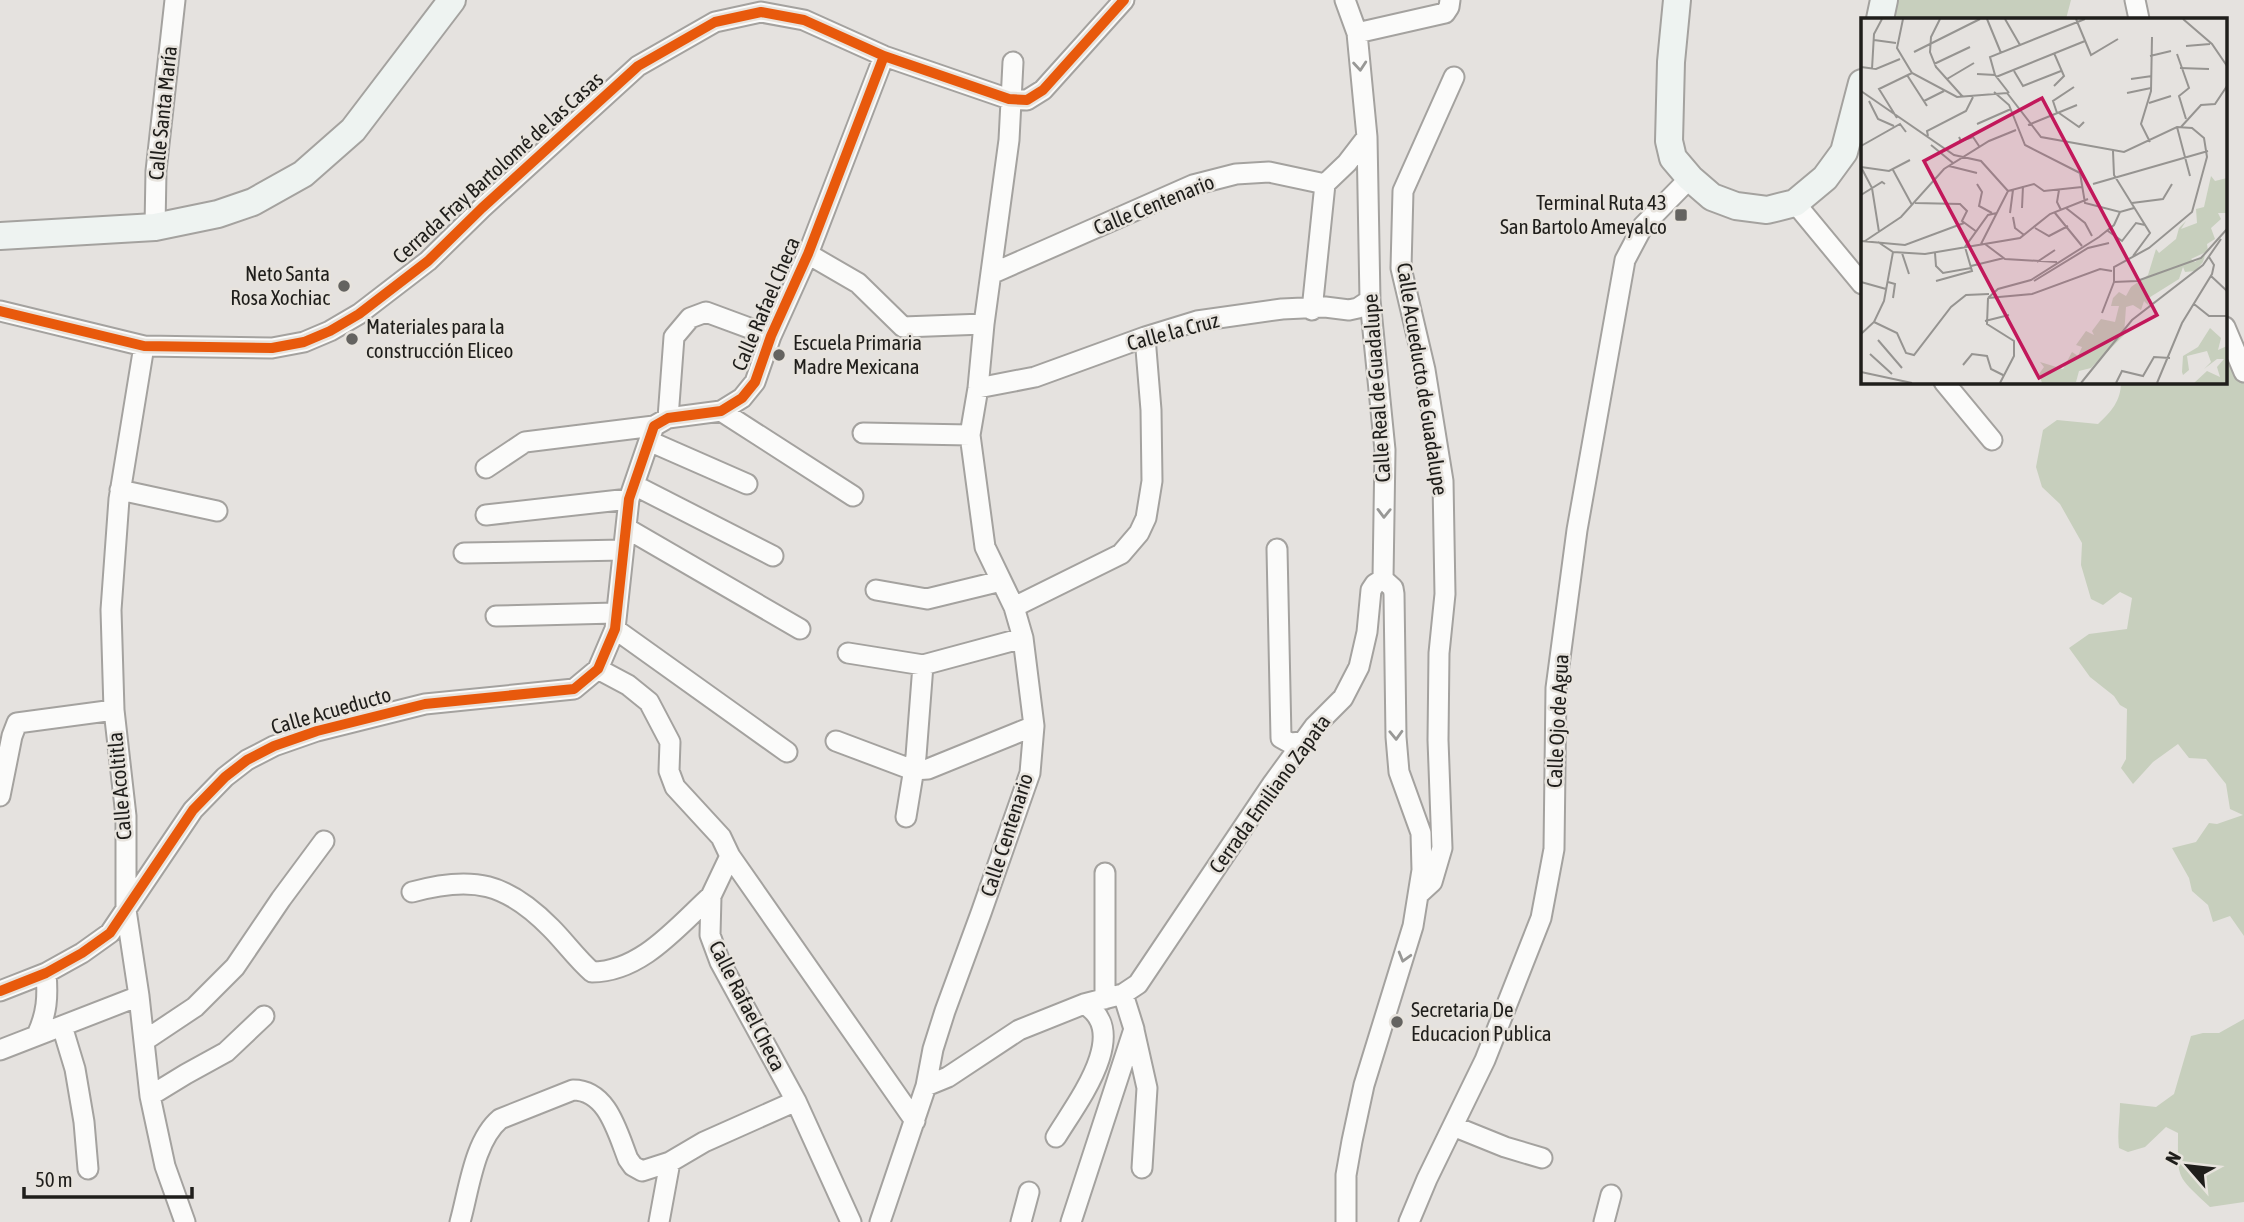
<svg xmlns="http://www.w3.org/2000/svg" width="2244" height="1222" font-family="'Asap Condensed',sans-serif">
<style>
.green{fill:#c7cfbd}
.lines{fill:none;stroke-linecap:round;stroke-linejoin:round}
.street-casing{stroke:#a4a29f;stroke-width:23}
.secondary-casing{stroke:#a4a29f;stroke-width:30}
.street{stroke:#fbfbfa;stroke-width:19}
.secondary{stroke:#eef3f1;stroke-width:26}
.cycleway-casing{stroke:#e7e3dd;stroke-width:15}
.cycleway{stroke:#e8590c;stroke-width:10}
.oneway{stroke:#989896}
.poi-dot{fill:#646360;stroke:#e7e3dd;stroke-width:2.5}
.labels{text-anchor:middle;stroke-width:5;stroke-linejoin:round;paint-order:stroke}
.street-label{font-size:21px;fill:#1f1e1b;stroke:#e7e3dd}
.poi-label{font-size:21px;fill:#1f1e1b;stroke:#e7e3dd;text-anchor:start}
.inset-road{fill:none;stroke:#969491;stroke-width:2}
.view{fill:#c2185b;fill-opacity:0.15;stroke:#c2185b;stroke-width:3.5}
.inset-edge{fill:none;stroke:#1f1e1b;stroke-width:3.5}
</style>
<rect width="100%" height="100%" fill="#e5e2df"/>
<path class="green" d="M1890 0H2071L2066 19H1886Z
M2225 331 2244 343V936L2230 916 2213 922 2208 905 2192 891 2189 878 2172 848 2196 842 2209 823 2217 824 2243 815 2230 809 2226 784 2206 759 2189 758 2178 744 2153 762 2133 784 2121 768 2126 759 2127 709 2120 705 2114 696 2090 677 2069 648 2089 634 2127 629 2132 598 2120 592 2103 605 2091 599 2081 565 2082 543 2060 504 2042 487 2036 467 2043 430 2057 420 2098 424C2111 412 2121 401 2121 382H2225Z
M2244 1019V1202L2210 1207C2175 1174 2178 1180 2178 1133L2166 1127 2145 1147 2128 1152 2119 1148C2117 1132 2120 1119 2120 1103L2156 1107 2174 1094 2191 1036 2203 1033H2219Z"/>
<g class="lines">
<defs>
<path id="street" d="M1345 0 1357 33 1367 137 1370 300 1385 450 1383 579 1393 588 1394 594 1396 737 1399 772 1421 833 1422 870 1413 926 1364 1085 1352 1141 1346 1175V1222
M2135 0 2139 19
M1357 33 1445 13 1449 7 1450 0
M1795 203 1862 284
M155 227 156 171 175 0
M808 254 858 283 903 327 984 324
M991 274 1193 185 1236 174 1269 172 1325 184
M1312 310 1325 184 1347 163 1367 137
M0 311 144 346 272 348 304 342 330 331 359 314 428 261 482 208 638 66 715 22 761 12 804 20 884 56 1009 99 1027 100 1043 90 1124 0
M2225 327 2244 372
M144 346 119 499 111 610 114 710 126 816V910L139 996 150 1096 165 1166 185 1222
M1944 382 1992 440
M978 388 1035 377 1145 337 1197 321 1282 309 1325 307 1349 310 1358 308 1370 300
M721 411 853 496
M668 418 674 337 690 318 706 312 771 336
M863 433 970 435
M649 441 747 484
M486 468 525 442 654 426
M634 485 773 556
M120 490 217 511
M486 515 629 499
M626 528 800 629
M1277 549 1281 738 1290 743 1303 742
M464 553 623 550
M876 590 927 599 1001 581
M1014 607 1121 554 1139 533 1146 518 1152 481 1151 410 1145 337
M496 616 615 613
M615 629 787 752
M848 653 923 665 1023 638
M598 669 628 685 649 702 670 742 669 771 675 787 721 837 730 856 915 1121
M836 741 913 770 928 769 1034 726
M0 796 12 736 17 723 114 710
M906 817 916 756 923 665
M730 856 711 896 710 935 720 962 796 1101 851 1222
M1105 873V999
M412 892C473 875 507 883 551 928 565 942 577 959 592 972 641 972 677 927 711 896
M1420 893 1432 882 1442 848 1438 740 1439 653 1445 594 1443 481 1425 370 1401 268 1403 191 1454 77
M0 991 46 973 82 953 110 933 193 810 225 777 247 760 274 746 317 731 425 704 574 689 598 669 615 629 629 499 654 426 668 418 721 411 742 398 755 382 771 336 808 254 884 56
M62 1026 75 1069 84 1122 88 1169
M1134 1030 1147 1088 1142 1168
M37 1035C47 1013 48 997 46 973
M144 1041 195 1007 235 967 281 899 324 841
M0 1050 139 996
M926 1086 948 1077 1019 1030 1084 1004 1123 994 1138 984 1273 783 1314 727 1343 698 1359 667 1367 632 1371 590 1375 584 1383 579
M150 1096 186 1074 226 1052 264 1016
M1453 1126 1505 1147 1542 1158
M1056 1137C1075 1105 1133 1032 1084 1004
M460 1222C469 1190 474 1141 500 1119L573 1090C607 1090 617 1131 628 1159L633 1166 642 1171 670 1162 704 1142 796 1101
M659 1222 670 1162
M880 1222 926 1086 933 1049 945 1011 981 913 1030 773 1034 726 1023 638 1014 607 985 547 970 435 978 388 984 324 1009 140 1013 62
M1021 1222 1029 1192
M1071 1222 1134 1029 1123 994
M1409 1222 1427 1179 1485 1060 1541 918 1554 849 1556 688 1577 530 1625 260 1643 226 1690 178
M1604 1222 1611 1195"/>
<path id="secondary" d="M1677 0 1671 62 1669 141 1673 158 1690 178 1712 197 1736 206 1767 210 1795 203 1825 178 1844 152 1862 83
M1880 19 1884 0
M0 236 155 227 218 214 253 202 303 174 353 130 452 0"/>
</defs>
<use href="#street" class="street-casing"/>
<use href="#secondary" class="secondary-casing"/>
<use href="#street" class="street"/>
<use href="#secondary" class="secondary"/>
<defs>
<path id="cycleway" d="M0 311 144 346 272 348 304 342 330 331 359 314 428 261 482 208 638 66 715 22 761 12 804 20 884 56 1009 99 1027 100 1043 90 1124 0
M0 991 46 973 82 953 110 933 193 810 225 777 247 760 274 746 317 731 425 704 574 689 598 669 615 629 629 499 654 426 668 418 721 411 742 398 755 382 771 336 808 254 884 56"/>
</defs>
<use href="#cycleway" class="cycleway-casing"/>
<use href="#cycleway" class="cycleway"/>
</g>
<defs><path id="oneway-chevron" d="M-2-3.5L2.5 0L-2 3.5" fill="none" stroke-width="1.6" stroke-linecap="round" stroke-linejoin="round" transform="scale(1.75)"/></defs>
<g class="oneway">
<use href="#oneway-chevron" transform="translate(1360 66) rotate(85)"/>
<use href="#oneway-chevron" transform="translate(1384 513) rotate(91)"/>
<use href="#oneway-chevron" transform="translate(1396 735) rotate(88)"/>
<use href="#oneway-chevron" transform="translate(1404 957) rotate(106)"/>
</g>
<g class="poi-dot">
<rect x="1674" y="208" width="14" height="14" rx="3.5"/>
<circle cx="344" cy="286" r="7"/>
<circle cx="352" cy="339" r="7"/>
<circle cx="779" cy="355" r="7"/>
<circle cx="1397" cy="1022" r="7"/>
</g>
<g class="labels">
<g class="street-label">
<text transform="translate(163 113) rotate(-84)" y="7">Calle Santa María</text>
<text transform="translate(498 168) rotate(-42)" y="7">Cerrada Fray Bartolomé de las Casas</text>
<text transform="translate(1154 205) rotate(-22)" y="7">Calle Centenario</text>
<text transform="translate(766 304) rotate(-67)" y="7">Calle Rafael Checa</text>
<text transform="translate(1173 332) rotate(-15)" y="7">Calle la Cruz</text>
<text transform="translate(1422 379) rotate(81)" y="7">Calle Acueducto de Guadalupe</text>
<text transform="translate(1377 388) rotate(-94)" y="7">Calle Real de Guadalupe</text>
<text transform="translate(331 711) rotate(-16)" y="7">Calle Acueducto</text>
<text transform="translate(1558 721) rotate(-87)" y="7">Calle Ojo de Agua</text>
<text transform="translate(120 786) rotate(-95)" y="7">Calle Acoltitla</text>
<text transform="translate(1270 794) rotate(-54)" y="7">Cerrada Emiliano Zapata</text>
<text transform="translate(1007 835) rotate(-72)" y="7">Calle Centenario</text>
<text transform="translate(747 1006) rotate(63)" y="7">Calle Rafael Checa</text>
</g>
<g class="poi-label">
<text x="1667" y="210" text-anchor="end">Terminal Ruta 43<tspan x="1667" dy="24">San Bartolo Ameyalco</tspan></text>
<text x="330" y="281" text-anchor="end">Neto Santa<tspan x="330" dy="24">Rosa Xochiac</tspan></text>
<text x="366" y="334">Materiales para la<tspan x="366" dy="24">construcción Eliceo</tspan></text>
<text x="793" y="350">Escuela Primaria<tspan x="793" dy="24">Madre Mexicana</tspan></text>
<text x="1411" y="1017">Secretaria De<tspan x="1411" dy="24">Educacion Publica</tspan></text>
</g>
</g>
<g transform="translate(1861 18)">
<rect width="366" height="366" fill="#e5e2df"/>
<path d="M350 158 354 163 366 160V195H357L360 201 350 210 354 221 346 226 347 233 330 241 334 244 344 237 342 244 334 253 324 254 322 249 318 261 286 281 288 288 283 283 280 292 272 287 265 289 263 317 230 350 218 353 215 364 181 365 178 356 183 349 179 344 202 351 211 334 217 338 221 329 215 327 225 313 233 317 231 313 240 301 254 304 258 288H250L252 280 258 274 265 278 270 269 287 257 295 231 298 235 315 221 318 210 325 203 320 211 336 205 335 191 343 189ZM349 310 360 320 357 332 366 328V365H333L346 353 359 359 356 349 363 341H356L343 351 350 344 346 333 326 338 328 352 322 357 321 354 322 338 337 329Z" fill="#c7cfbd"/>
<path class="inset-road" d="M42 1 36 30 51 55 96 79 146 75 180 119 263 134 316 109 331 110 343 120 346 139 331 194 288 230 253 249V264L276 263 340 240 366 211M79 1 70 19 69 34 75 49 102 79M126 1 140 35M144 1 159 27M215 1 230 37 257 21M322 1 351 26 366 48M13 22 35 25M325 28 349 26M53 34 119 1M193 35 203 58 193 68M316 36 328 70 318 78 325 101M289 38 310 33M73 46 109 29M0 49 15 51 39 41M319 50 348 51M11 51 13 16 21 1M153 53 162 68 200 53M116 56 134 57 148 75M46 57 66 88M134 57 129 39 224 1M135 59 224 23M86 61 113 45M270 61 291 58M0 73 93 137 120 143 147 173M133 74 148 87 164 127 219 155 224 185 259 194 273 190M266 75 290 70M8 83 17 101 33 108M63 83 83 73M288 85 310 78M196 95 192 83 213 69M198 95 218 109 223 104M36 100 18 71 51 55M116 106 150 91M167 107 216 87M316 109 329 158M320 109 340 87 354 86 366 68M67 118 66 113 105 93 112 79M98 119 100 123 112 119 118 128M289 124 280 106 290 73 291 19M70 127 92 145M0 128 39 106 45 114M252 133 253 157 289 215 272 238M88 148 116 155M0 149 28 153 49 142M1 151 11 170 18 214M32 152 51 187M116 166 121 174 118 188 131 195M232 166 347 133M198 172 196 184 200 192M147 173 173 166 183 173 221 169M0 177 21 164 24 166M54 185 99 186 106 193 101 203 116 214M271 185 302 181 311 166M161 190 162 168M205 190 224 205 231 218M149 195 152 172M194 195 221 228M152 199 154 210 163 217M174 210 188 218 207 208M247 213 261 223 275 205 284 207M0 223 44 227 103 205M4 223 40 199 83 151 128 123 155 112M17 224 32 234 64 236 159 220 189 196 227 181M120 226 147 173M124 226 144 241 196 244M41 235 48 256M74 235 75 248 82 255 110 250M176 244 194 232M110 248 143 240M350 258 366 273M75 263 111 253 104 229 127 197 136 195M173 263 227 230 248 225M0 264 25 271M27 264 34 266 32 280M127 280 137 271 170 262 238 219 253 207 259 194M127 280 171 276 239 251 251 253M127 280 126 306 153 323V338L139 365M333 286 348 298H366M241 295 253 264M124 303 148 297M13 304 36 315 45 335 53 337 90 289 105 277 128 276M0 316 13 304 23 283 32 234M17 322 41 350M9 336 31 356M102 347 111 336 126 338 130 351 142 357M0 354 51 365M220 365 271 302 342 247 360 221M255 365 261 353 282 358 293 339 309 340M296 365 321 305 351 256 353 247 348 239"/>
<path class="view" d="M181 80 296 297 178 360 63 143Z"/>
<rect width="366" height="366" class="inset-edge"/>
</g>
<g transform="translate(2188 1166) rotate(298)" stroke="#e7e3dd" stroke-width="5" paint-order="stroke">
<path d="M0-5L12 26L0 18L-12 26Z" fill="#1f1e1b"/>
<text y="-10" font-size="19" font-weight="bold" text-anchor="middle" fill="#1f1e1b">N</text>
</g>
<path d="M24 1187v10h168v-10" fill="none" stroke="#1f1e1b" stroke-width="3.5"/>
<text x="35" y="1187" font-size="21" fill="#1f1e1b" stroke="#e7e3dd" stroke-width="5" paint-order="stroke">50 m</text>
</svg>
